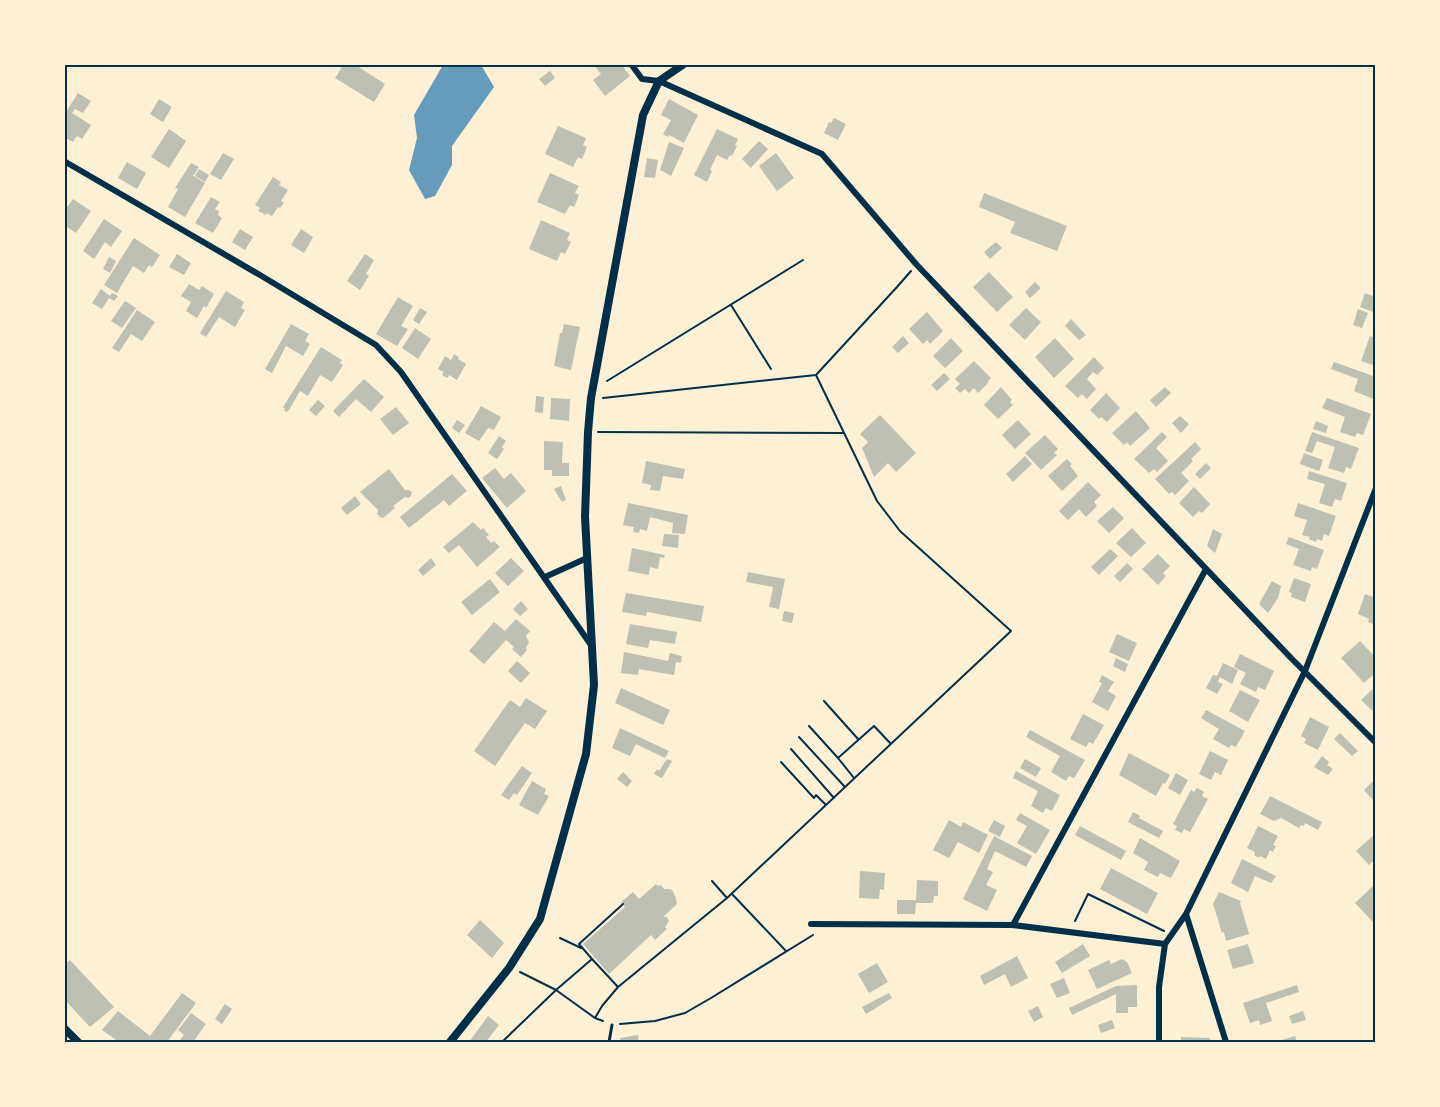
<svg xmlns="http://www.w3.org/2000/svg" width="1440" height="1107" font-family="Signika,sans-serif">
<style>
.water{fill:#669bbc}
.building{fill:#bec0b2}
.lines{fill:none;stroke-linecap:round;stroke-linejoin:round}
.path{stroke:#003049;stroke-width:2}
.service{stroke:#003049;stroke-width:3}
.minor{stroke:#003049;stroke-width:6}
.tertiary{stroke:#003049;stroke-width:8}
.neatline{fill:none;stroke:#003049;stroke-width:2}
</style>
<rect width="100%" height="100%" fill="#fdf0d5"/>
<path class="water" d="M443 65H481L494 87 452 146V165L435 196 425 199 409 170 417 138 414 115Z"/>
<path class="building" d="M344 64H354L385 84 374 102 335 78Z
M593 64H621L630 76 605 96 593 80 601 74Z
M550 71 555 78 545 86 539 79Z
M78 93 91 101 83 113 75 109 72 113 91 125 82 139 77 136 73 142 64 137V115Z
M159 99 172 107 163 122 150 114Z
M669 99 698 115 684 143 669 135 668 137 663 134 671 120 661 115Z
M834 118 846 124 838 140 824 133 829 122 831 123Z
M558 126 586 138 583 145 587 147 582 159 578 157 573 167 545 154Z
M169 129 186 141 169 168 151 157Z
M717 129 738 139 735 145 737 146 732 156 730 155 727 160 717 155 710 170 712 171 707 182 694 175Z
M759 141 768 149 751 168 742 159Z
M669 142 684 148 671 176 660 170Z
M223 153 234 159 221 180 210 174Z
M776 153 794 178 777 191 759 166Z
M647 158 658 160 655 178 644 177Z
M127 162 146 173 137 189 118 178Z
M191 163 199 167 194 175H192L205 183 185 217 168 207 178 189 175 188Z
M199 169 209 175 205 182 195 176Z
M550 173 579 186 575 193 579 195 574 207 570 205 565 214 537 202Z
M273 177 281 182 279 185 288 190 281 201 284 203 280 208 278 207 272 216 267 213 266 215 258 211 260 208 255 205Z
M984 193 1067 226 1057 251 1010 233 1015 222 979 207Z
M211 197 220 202 215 209 219 211 218 215 222 218 213 233 195 223Z
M73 199 91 211 76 233 64 225V211Z
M104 219 122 231 111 247 105 242 94 259 83 251Z
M541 220 570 233 567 240 571 242 565 254 561 252 557 261 529 249Z
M240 229 253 237 245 250 232 242Z
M301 229 313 237 304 253 291 245Z
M134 238 160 255 152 267 149 265 144 273 133 266 117 293 104 285Z
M996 242 1002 248 990 259 984 252Z
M177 254 191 263 184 275 169 267Z
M365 254 374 260 366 274 369 276 360 290 347 281Z
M109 257 116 261 110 273 103 269Z
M989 272 1013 297 997 312 973 287Z
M1035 282 1041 288 1030 298 1025 292Z
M189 284 199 290 202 286 214 294 206 308 204 306 197 318 186 311 191 302 181 296Z
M101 289 110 296 112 293 118 296 114 301 109 298 102 309 92 303Z
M226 291 244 302 241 308 245 310 235 327 219 317 206 337 200 333Z
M1365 293 1376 297V313L1360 307Z
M398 297 413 306 401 326 408 329 397 346 376 334Z
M125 301 136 308 122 328 111 321Z
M420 308 427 312 419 324 413 320Z
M1026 308 1041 322 1025 340 1009 325Z
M1358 309 1368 313 1362 328 1353 325Z
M137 310 155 322 142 341 131 334 119 352 112 348Z
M927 312 943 331 930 344 927 340 923 344 909 329Z
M1071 319 1086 335 1079 340 1065 326Z
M291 324 309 334 305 341 310 344 303 356 286 346 272 373 265 369Z
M564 324 580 327 571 370 554 366 560 333H562Z
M415 328 431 339 418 359 402 348Z
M903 336 909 343 898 353 892 347Z
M1370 336 1376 338V366L1361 361Z
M951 338 963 351 945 368 933 356Z
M1055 338 1074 359 1054 378 1035 357Z
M321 347 342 360 340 363 343 365 332 382 320 375 308 396 300 391 289 410 287 412 284 411 285 409 283 407Z
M454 354 459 357 458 359 466 364 457 380 449 375 448 378 442 375 444 372 438 369 445 356 451 360Z
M1094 357 1104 368 1097 375 1093 372 1087 379 1096 389 1087 399 1082 394 1078 398 1065 386Z
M974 361 991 378 988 381 989 382 978 393 974 388 969 393 965 389 960 393 955 388 960 384 955 379Z
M1334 362 1376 377V400L1354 391 1358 379 1331 369Z
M944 373 950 379 937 391 931 385Z
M364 379 384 397 371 412 356 399 339 417 333 411Z
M1001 387 1012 400 1010 402 1013 405 998 419 984 405Z
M1165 387 1171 393 1156 407 1150 400Z
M1106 393 1120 408 1107 422 1101 417 1099 419 1090 410Z
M536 396 544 397 543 413 535 412Z
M551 398 570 399 569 421 550 419Z
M1327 398 1371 414 1363 435 1357 433 1355 437 1340 432 1345 417 1322 408Z
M318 400 325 406 316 416 309 410Z
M481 406 501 417 494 430 488 428 479 441 465 433Z
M396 407 409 423 393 435 380 419Z
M1136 411 1150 428 1130 446 1127 442 1124 445 1112 433Z
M880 415 916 453 896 472 888 463 874 477 862 448 868 442 860 434Z
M1180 416 1189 424 1181 433 1172 423Z
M457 420 465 425 459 433 452 428Z
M1018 420 1031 434 1015 449 1002 435Z
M1316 421 1328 426 1326 433 1313 429Z
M1162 432 1167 437 1156 448 1168 461 1157 472 1154 469 1149 473 1134 459Z
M1312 432 1359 448 1351 469 1346 467 1344 473 1328 468 1335 447 1317 441 1312 453 1305 451Z
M1045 435 1058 449 1054 453 1057 455 1041 470 1025 453Z
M499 436 506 441 502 447 504 449 497 459 488 453Z
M544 441 563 442 562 463H569V476H552V470H544Z
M1195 442 1201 449 1191 459 1193 461 1181 473 1189 481 1175 495 1172 492 1169 494 1155 479Z
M1304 453 1323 460 1319 471 1300 464Z
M1025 456 1032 464 1013 482 1006 474Z
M1067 459 1072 464 1070 466 1078 476 1062 491 1048 476Z
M646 461 685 469 683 479 663 476 660 491 650 490 651 485 642 483Z
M1206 463 1211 468 1200 479 1195 474Z
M495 468 504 479 511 473 526 491 507 508 482 478Z
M389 469 405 490H409L412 492 411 496 408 498 405 497 393 506 395 508 383 518 380 517 377 514 378 510 360 492Z
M1309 471 1347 483 1341 501 1335 499 1332 507 1319 503 1325 484 1307 479Z
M452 474 467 491 449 506 444 500 409 528 400 517Z
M1088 482 1101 495 1094 502 1097 506 1086 517 1079 509 1068 520 1059 511Z
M561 486 566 500 562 502 554 489Z
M1194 487 1210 504 1202 513 1199 511 1193 517 1179 503Z
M355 496 361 504 347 515 341 508Z
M628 503 688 515 685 534 672 533 673 523 650 517 647 531 640 529 639 533 633 532 634 527 623 525Z
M1298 503 1336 516 1329 536 1324 534 1322 541 1317 539 1316 542 1309 539 1310 537 1302 535 1307 520 1294 516Z
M1113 507 1124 518 1109 533 1097 521Z
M473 522 481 530 483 528 489 535 486 537 491 543 494 541 500 547 477 567 459 545 449 553 443 547Z
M1132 528 1146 543 1131 557 1116 543Z
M1213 529 1222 534 1215 553 1207 546Z
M664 534 679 535 678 548 662 546Z
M1289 537 1324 550 1317 569 1312 567 1311 571 1293 565 1299 549 1286 544Z
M632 548 665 555 664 558 660 557 658 569 650 567 649 575 628 571Z
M1110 549 1118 556 1099 575 1091 567Z
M1158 554 1170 566 1163 573 1166 576 1158 585 1142 569Z
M431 558 436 565 423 576 418 570Z
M511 558 524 571 508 586 495 573Z
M1127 563 1133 569 1120 582 1114 576Z
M748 572 785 579 779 609 769 607 773 587 746 582Z
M1294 578 1311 584 1305 602 1291 597 1292 593 1289 592Z
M490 579 500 592 472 615 461 602Z
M1272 581 1281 586 1278 598 1268 613 1259 604Z
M626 593 704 606 701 622 647 612 646 616 622 612Z
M1365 594 1376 598V621L1373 624 1368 622 1369 619 1358 614Z
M521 601 528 609 520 616 513 609Z
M784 611 794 613 792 623 782 621Z
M516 619 530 631 526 636 529 642 526 648 527 650 521 657 512 649 514 647 506 640 484 664 469 651 494 622 505 631Z
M630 624 677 632 675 644 650 640 648 648 626 644Z
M1117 634 1137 643 1129 661 1109 652Z
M1360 641 1376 658V672L1364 683 1341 658Z
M624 652 668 661 670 653 682 656 681 663 676 662 674 675 639 669 638 675 621 673Z
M1240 654 1274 671 1265 690 1258 687 1256 692 1240 684 1246 673 1234 667Z
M1116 658 1128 664 1125 672 1113 666Z
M517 661 530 673 521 683 508 671Z
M1223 663 1238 670 1232 684 1220 677 1218 682 1223 684 1217 694 1206 688 1213 675 1217 676Z
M1102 675 1114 682 1108 691 1116 696 1108 711 1092 702 1102 683 1099 682Z
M1376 686V714L1361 700Z
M621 688 670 710 663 725 615 703Z
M1240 690 1260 700 1248 722 1229 711Z
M526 698 547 711 535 729 525 723 495 766 474 751 510 700 520 707Z
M1206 710 1245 731 1236 747 1231 745 1229 748 1213 739 1219 729 1201 718Z
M1083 714 1104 725 1093 744 1089 742 1086 747 1070 739Z
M1310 717 1329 727 1318 750 1304 743 1306 739 1301 736Z
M620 728 669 751 665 758 636 744 630 756 612 748Z
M1030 730 1085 760 1074 778 1069 776 1066 781 1051 772 1060 756 1026 737Z
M1340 733 1358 751 1352 756 1334 739Z
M1210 751 1228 760 1221 775 1215 772 1211 780 1199 774Z
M1129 753 1170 775 1165 784 1163 783 1156 796 1119 775Z
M1322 756 1329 762 1327 765 1333 769 1328 775 1314 767Z
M667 759 672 761 662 778 654 774 657 769 659 771Z
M1025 759 1041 768 1036 777 1020 768Z
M522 766 532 773 517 795 514 793 509 800 501 795Z
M1016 771 1060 795 1052 811 1046 808 1043 813 1031 806 1038 791 1013 778Z
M623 772 632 781 627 787 617 779Z
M1176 773 1188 780 1180 795 1168 788Z
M1376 778V803L1364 790Z
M532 781 546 789 544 794 549 796 538 815 519 805Z
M1197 788 1204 792 1202 796 1208 799 1190 832 1184 829 1182 833 1175 830 1177 826 1173 824 1191 790 1194 792Z
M1270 796 1322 822 1318 830 1305 823 1304 826 1301 825 1299 828 1281 818 1274 821 1260 814Z
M1133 812 1140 816 1139 818 1163 831 1159 838 1128 822Z
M1020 813 1050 830 1036 854 1017 843 1027 826 1016 820Z
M949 820 961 827 963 822 988 835 979 853 958 842 949 858 933 850Z
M994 820 1005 826 1000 837 988 831Z
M1080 826 1126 851 1121 860 1075 835Z
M1258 826 1278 836 1273 845 1276 846 1273 852 1270 850 1266 859 1260 856 1259 858 1254 855 1255 852 1247 848Z
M1376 833V858L1369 865 1356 851Z
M994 836 1032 856 1026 867 995 851 987 869 993 872 986 885 997 890 987 911 963 899Z
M1140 838 1180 861 1171 878 1160 873 1158 877 1144 870 1148 862 1133 853Z
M1242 859 1276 876 1271 883 1255 876 1248 892 1231 883Z
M1111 868 1158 893 1147 914 1100 889Z
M860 871 885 873 884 890 880 889 879 899 859 898Z
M917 880 938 881V896H934L933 903H916L915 914H897V900H916Z
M1376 883V920L1373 922 1355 903Z
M656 884 658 886 661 885 664 889H670L673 891 676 899 677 904 663 917H667L669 921 665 927 667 929 655 940 651 935 609 974 583 944 625 907 621 902 633 892 639 899Z
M1219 892 1241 901 1240 903 1249 934 1226 941 1224 932 1222 933 1213 904Z
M480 920 504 943 492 958 467 935Z
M1083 944 1090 956 1062 973 1055 962Z
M1248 944 1254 963 1233 969 1227 950Z
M1017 956 1028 978 1011 987 1005 974 984 985 980 976Z
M1122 959 1127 962 1132 973 1097 989 1088 970 1109 960 1111 964Z
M70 960 114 1007 90 1027 64 999V964Z
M877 963 888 982 869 993 858 974Z
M1064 978 1070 993 1057 998 1050 984Z
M1137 985V1007H1128V1013H1116V994L1072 1015 1069 1008 1116 986Z
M1297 985 1299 992 1266 1003 1272 1021 1260 1025 1259 1020 1250 1023 1243 1003Z
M182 993 196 1003 167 1042H119L102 1030 118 1011 150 1036Z
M889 993 892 998 866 1014 862 1007Z
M225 1004 232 1009 222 1024 215 1019Z
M1038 1006 1043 1017 1034 1022 1028 1011Z
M1303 1011 1306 1020 1292 1024 1289 1016Z
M191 1013 206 1024 193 1042H181L179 1041 184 1035 178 1030Z
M488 1016 499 1025 486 1042H469Z
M1112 1020 1115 1028 1101 1033 1098 1025Z
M638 1035 639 1042H621L620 1038Z
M1295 1036 1297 1042H1275Z
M1181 1037 1210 1038V1042H1181Z"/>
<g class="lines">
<path class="path" d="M731 305 771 369
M816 375 897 287 911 271
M607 381 803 260
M598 432 844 433
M824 701 858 739
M809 726 838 758
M799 737 845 787
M791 749 834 798
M781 762 814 798 816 795 826 805
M854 778 838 758 874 726 891 744
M712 881 727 898
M732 894 786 951
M1075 921 1088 894 1164 931
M560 938 581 948
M592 959 579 944 623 904
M520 972 556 990 595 1018 603 1021
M595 1018 602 1006 618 987 727 898 1011 631 900 531 877 501 816 375 603 398
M620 1024 655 1021 685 1013 711 998 813 935
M502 1042 556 990 592 959 618 987"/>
<path class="service" d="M609 1042 612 1025"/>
<path class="minor" d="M631 64 642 79 659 81 822 154 916 264 1291 658 1376 743
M64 161 260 275 376 345 401 372 591 645
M545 577 587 558
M1186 914 1226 1042
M811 924 1013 925 1165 944
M1013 925 1206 569
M1159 1042V987L1165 944 1186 914 1305 671 1376 488"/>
<path class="tertiary" d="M64 1028 78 1042
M450 1042 509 968 540 919 586 754 594 685 585 517 588 432 591 398 643 115 659 81 684 64"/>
</g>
<rect width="1440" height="1107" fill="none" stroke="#fdf0d5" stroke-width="132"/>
<rect x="66" y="66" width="1308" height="975" class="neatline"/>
</svg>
